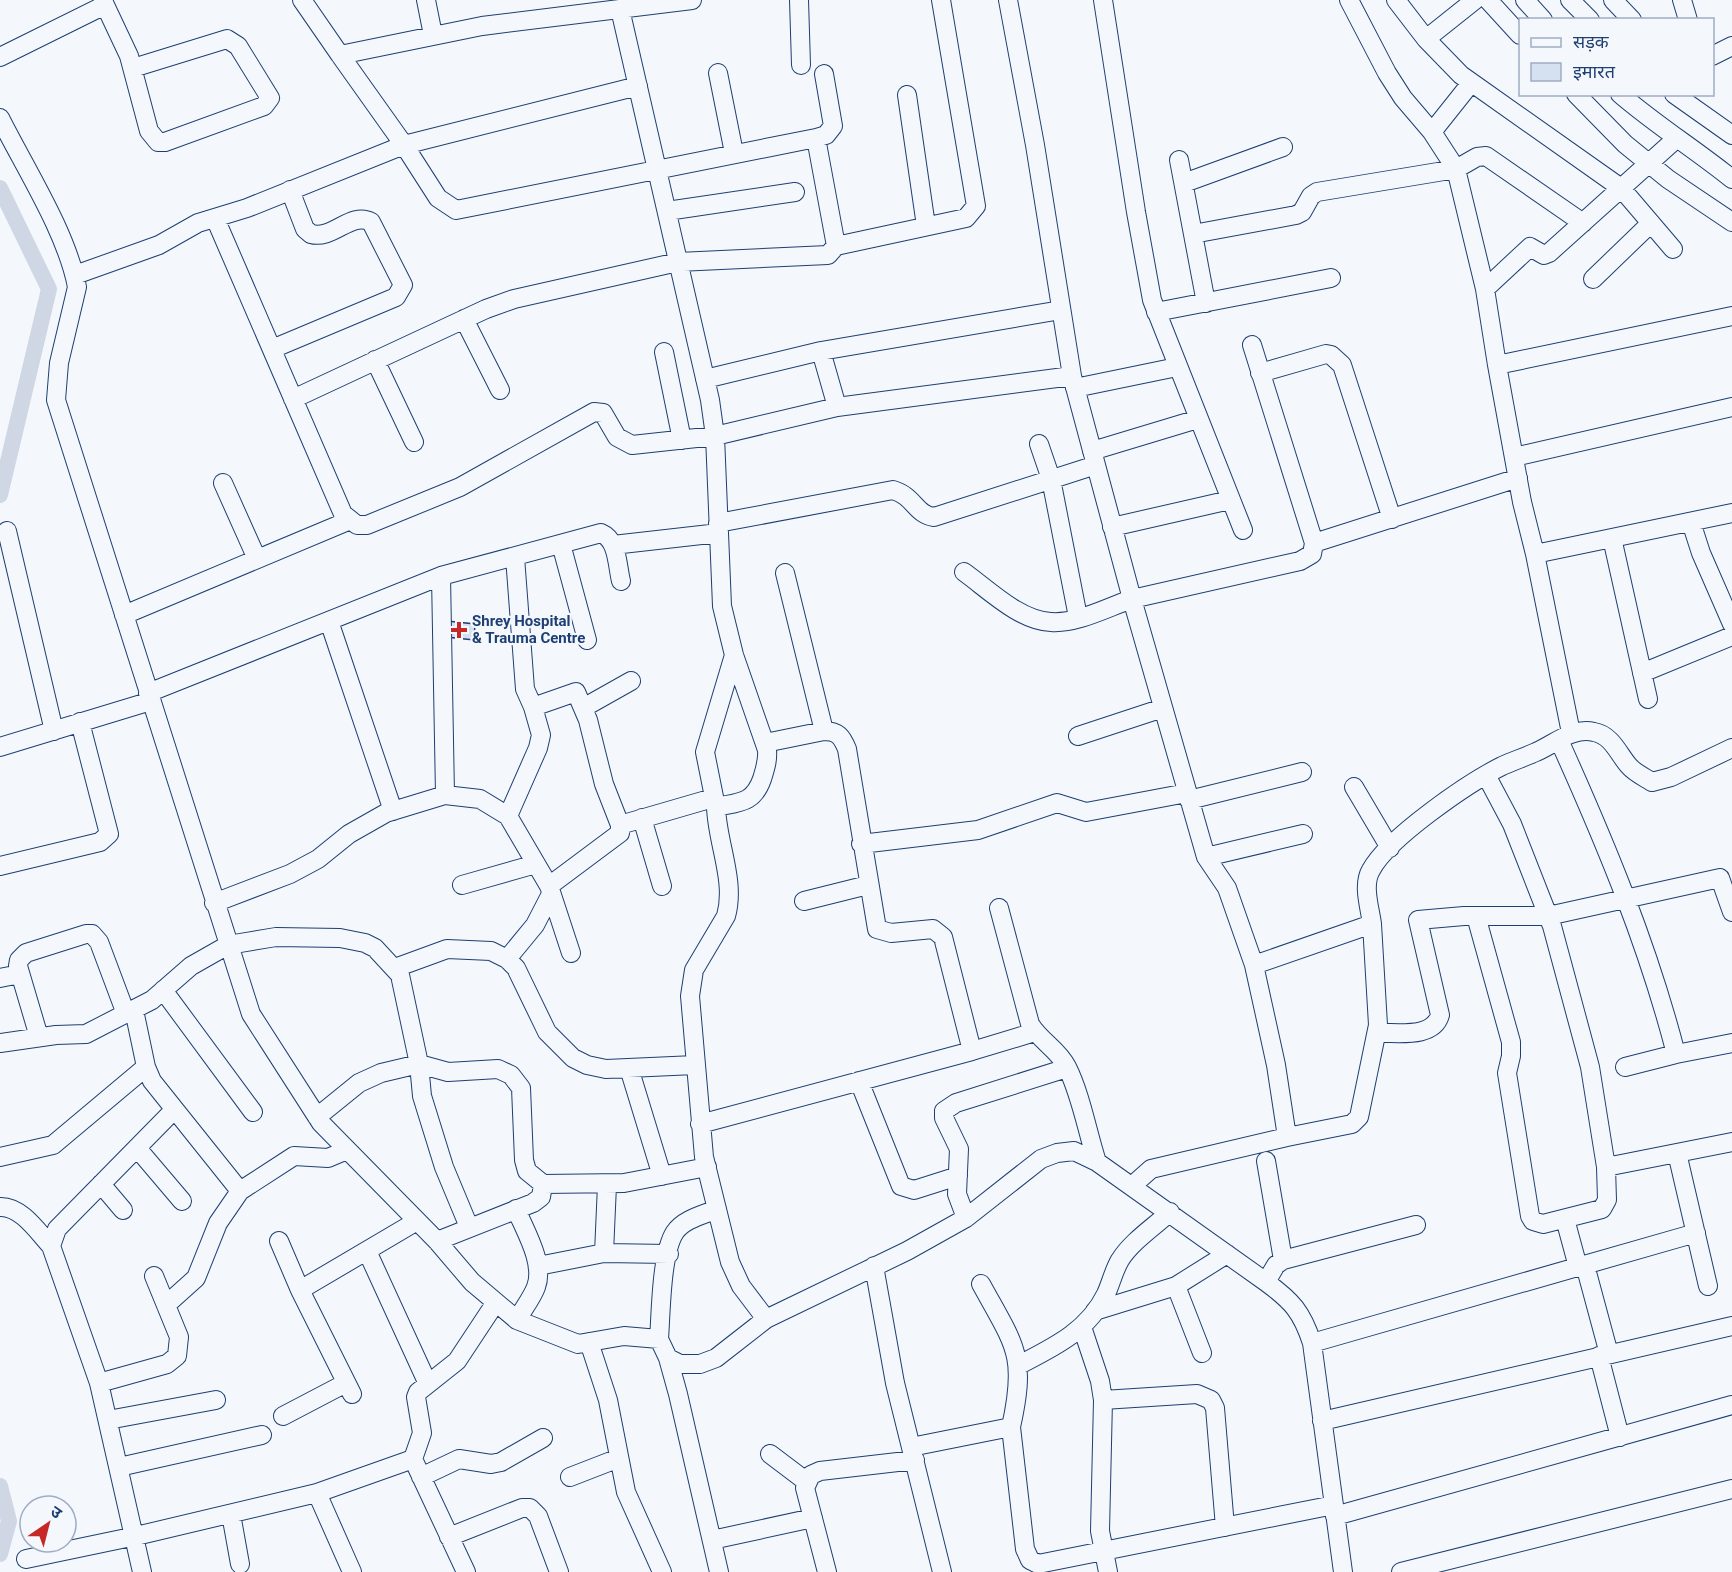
<svg xmlns="http://www.w3.org/2000/svg" width="1732" height="1572" font-family="Roboto,'Noto Sans Devanagari',sans-serif">
<style>
.lines{fill:none;stroke-linecap:round;stroke-linejoin:round}
.canal{stroke:#cfd7e4;stroke-width:16}
.building{fill:#d5e0f0;stroke:#1d3f73;stroke-width:1.5}
.minor-casing{stroke:#1d3f73;stroke-width:20}
.minor{stroke:#f4f7fb;stroke-width:18}
.poi-dot{fill:#c62828;stroke:#f4f7fb;stroke-width:2}
.labels{text-anchor:middle;stroke-width:4.5;stroke-linejoin:round;paint-order:stroke}
.poi-label{font-size:15px;font-weight:bold;fill:#1d3f73;stroke:#f4f7fb;text-anchor:start}
</style>
<rect width="100%" height="100%" fill="#f4f7fb"/>
<g class="lines">
<path class="canal" d="M0 188 49 289 0 495
M0 1486 9 1521 0 1554"/>
</g>
<path class="building" d="M447 621 475 624 474 640 446 637Z"/>
<g class="lines">
<defs>
<path id="minor" d="M302 0 340 55
M426 0 433 35
M799 0 801 65
M1008 0 1035 145 1072 376 1132 599 1300 561 1312 554 1314 543 1518 478
M1103 0 1136 212 1152 300 1243 530
M1349 0 1387 73 1403 98 1432 132 1456 169 1485 289 1497 365
M1396 0 1426 39 1461 75 1621 188 1673 249
M1488 0 1520 35
M1525 0 1543 20
M1570 0 1590 20
M1613 0 1632 20
M1682 0 1688 20
M105 5 129 56 149 131 158 142H165L264 106 270 98 238 46 227 39 133 68
M620 9 710 400 715 436 722 606 734 655 767 750C768 761 765 769 762 779 753 804 739 802 716 807 717 843 736 881 726 916L694 970 690 996 704 1157 730 1262 741 1286 766 1319
M1426 39 1475 0
M1712 56 1732 46
M0 57 105 5 103 0
M718 73 734 153
M638 86 404 145 438 198 456 210 816 138
M1576 94 1625 144 1668 179 1732 222
M1620 94C1656 125 1696 150 1732 179
M1674 94 1732 135
M907 95 926 226
M0 118C25 168 67 233 77 287L59 363 56 400 251 1014 321 1123 437 1241 472 1282 517 1320 578 1344 624 1336 659 1339 668 1358 678 1394 719 1572
M1432 132 1471 83
M1179 160 1206 303
M1184 183 1283 147
M667 211 795 192
M215 218 343 514 357 525H367L460 487 594 412 603 413 617 437 632 445 715 436 837 407 1072 376
M1193 234 1296 215 1302 212 1311 196 1317 192 1456 169 1477 157 1486 156 1583 223
M836 246 966 218 976 206 941 0
M75 275 159 245 198 223 247 208 404 145 340 55 482 26 692 0
M1593 279 1651 223
M1485 289 1530 247 1544 255 1549 253 1677 138
M1156 312 1331 278
M1732 316 1497 365 1522 502 1535 554 1732 513
M464 319 500 390
M1252 345 1314 543
M272 349 396 297 403 285 371 222C351 211 333 240 311 234L305 229 290 190
M821 351 837 407
M664 352 682 440
M375 360 414 442
M1260 373 1326 354 1331 355 1342 365 1392 519
M705 379 821 351 1061 310
M1075 388 1177 367
M293 399 486 309 514 299 678 262 828 255 836 246 816 138 826 135 833 126 824 74
M1039 444 1051 479 1078 617
M1092 451 1198 419
M1514 457 1732 407
M223 483 257 559
M1691 522 1701 553 1732 624
M718 523 893 490C914 496 916 515 934 517L1096 465
M1112 527 1230 500
M7 531 54 731
M1612 538 1648 699
M561 544 587 640
M613 545 719 533
M1535 554 1571 733
M515 557 525 689 533 707
M964 572C989 590 1020 621 1051 622 1077 624 1108 607 1132 599L1206 857 1227 888 1254 965
M785 573 824 731
M441 576 601 533C618 540 617 565 621 581
M124 615 348 521
M329 621 393 811
M1642 673 1732 636
M148 693 441 576 445 795
M583 708 631 681
M1078 736 1163 708
M1559 740C1605 842 1648 945 1676 1054L1732 1043
M765 743 824 731C838 731 842 737 847 749L877 929 891 933 933 929 943 937 972 1051 1035 1032
M0 747 151 701
M1486 775 1512 824 1552 926 1590 1067 1606 1167 1732 1142
M1354 787 1390 848
M1189 800 1302 772
M716 807 705 752 734 655
M642 818 662 886
M620 825 713 798
M861 844 978 830 1057 803 1086 812 1187 793
M1206 857 1303 834
M0 866 100 842 109 834 80 722
M462 885 536 864
M550 889 571 953
M804 901 868 885
M214 903 290 874 318 859 349 834 386 813 445 795 480 799 508 816 538 748 541 735 533 707 576 692 588 720 604 784 620 825V833L549 886 508 816
M999 908 1030 1024C1040 1041 1058 1049 1067 1067 1081 1095 1087 1131 1097 1162
M1476 916 1511 1042V1056L1507 1073 1530 1216 1533 1221 1543 1224 1602 1209 1607 1200 1606 1167
M507 959 535 925 551 894
M395 968 447 949 491 951 507 959 516 968 547 1032 573 1058 587 1065 606 1069 695 1065
M0 978 20 974
M163 990 253 1112
M134 1010 146 1067 152 1081 240 1191 294 1156 328 1158 347 1150
M1377 1033C1397 1032 1433 1039 1440 1015L1418 920 1464 916H1548L1720 878 1732 912
M39 1037 18 966 19 960 26 953 86 934H92L99 942 126 1014
M0 1043 56 1035 86 1034 152 1000 191 966 228 945 276 937 340 938 365 943 375 948 400 975 419 1064 422 1096 444 1167 469 1227
M1625 1067 1676 1054
M629 1068 662 1176
M859 1081 901 1186 914 1190 958 1176
M317 1117 359 1083 381 1073 419 1064 448 1072 498 1069 511 1075 521 1088 524 1160 527 1171 543 1184 624 1183 707 1167
M700 1124 972 1051
M1287 1137 1352 1124 1359 1117 1378 1025 1372 924
M137 1148 182 1201
M1677 1153 1708 1286
M0 1157 53 1145 146 1067
M1266 1161 1283 1260
M101 1184 123 1210
M1133 1185 1151 1169 1287 1137 1276 1065 1254 965 1372 924C1370 908 1362 885 1371 870 1388 838 1468 783 1502 766 1513 761 1525 757 1536 752 1555 744 1572 727 1594 732 1612 735 1619 755 1629 766 1635 773 1644 777 1652 782L1671 777 1732 748
M0 1207C21 1206 38 1232 51 1246
M516 1209C525 1231 545 1263 536 1287 532 1298 523 1309 517 1320
M966 1218 957 1194 959 1149 944 1118V1111L956 1103 1067 1068
M1565 1219 1578 1267
M279 1241 300 1290
M437 1241 533 1203 541 1197 543 1184
M367 1251 428 1384
M604 1253 607 1185
M1585 1265 1609 1354
M538 1266 604 1253 669 1254
M874 1266 895 1383 942 1572
M1266 1282 1276 1265 1283 1260 1416 1225
M981 1284C1015 1346 1027 1355 1011 1427
M1176 1286 1202 1353
M166 1305 196 1278 218 1223 240 1191
M1095 1311 1176 1286 1227 1254
M1082 1327 1100 1381 1103 1400 1100 1531 1108 1572
M659 1339C661 1313 661 1253 675 1232 684 1219 703 1215 717 1209
M589 1342 608 1400 626 1492 662 1572
M1312 1343 1696 1233
M1599 1356 1620 1437
M668 1358 680 1364H700L716 1358 766 1319 907 1251 966 1218 1041 1159 1057 1153 1074 1151 1097 1162 1266 1282C1292 1301 1302 1312 1312 1343L1343 1572
M1019 1365C1054 1347 1088 1331 1106 1294 1111 1283 1114 1270 1120 1260 1132 1241 1154 1227 1170 1212
M99 1383 167 1364 177 1356 179 1337 154 1276
M352 1394 300 1290 417 1221
M1103 1400 1197 1394 1211 1400 1215 1408 1225 1527
M283 1416 346 1383
M108 1420 216 1400
M1322 1421 1732 1326
M911 1447 1011 1427 1025 1549 1030 1560 1038 1564 1334 1505
M770 1454 807 1482
M413 1459 422 1433 416 1397 418 1392 457 1361 496 1302
M119 1467 262 1435
M421 1477 459 1459 491 1464 501 1462 543 1438
M570 1477 619 1458
M317 1493 352 1572
M231 1514 240 1564
M1335 1516 1732 1405
M449 1537 522 1508H530L538 1516 559 1572
M712 1540 813 1518
M26 1559 136 1536 317 1493 413 1459 466 1572
M142 1572 99 1383 51 1246 57 1229 174 1110
M827 1572 805 1488 811 1475 820 1471 915 1460
M1401 1572 1732 1489"/>
</defs>
<use href="#minor" class="minor-casing"/>
<use href="#minor" class="minor"/>
</g>
<path class="poi-dot" d="M456 621h6v6h6v6h-6v6h-6v-6h-6v-6h6z"/>
<g class="labels">
<g class="poi-label">
<text x="472" y="626">Shrey Hospital<tspan x="472" dy="17">&amp; Trauma Centre</tspan></text>
</g>
</g>
<rect x="1519" y="18" width="195" height="78" fill="#f4f7fb" stroke="#9eadc5" stroke-width="1.5"/>
<rect x="1531" y="38" width="30" height="9" fill="#f4f7fb" stroke="#9eadc5" stroke-width="1.5"/>
<text x="1573" y="48" font-size="18" fill="#1d3f73">सड़क</text>
<rect x="1531" y="63" width="30" height="18" fill="#d5e0f0" stroke="#9eadc5" stroke-width="1.5"/>
<text x="1573" y="78" font-size="18" fill="#1d3f73">इमारत</text>
<g transform="translate(48 1524) rotate(35)"><circle r="28" fill="#f4f7fb" stroke="#9eadc5" stroke-width="1.5"/>
<path d="M0-4.5L10 22L0 15L-10 22Z" fill="#c62828"/>
<text y="-9" font-size="16" font-weight="bold" text-anchor="middle" fill="#1d3f73">उ</text>
</g>
</svg>
